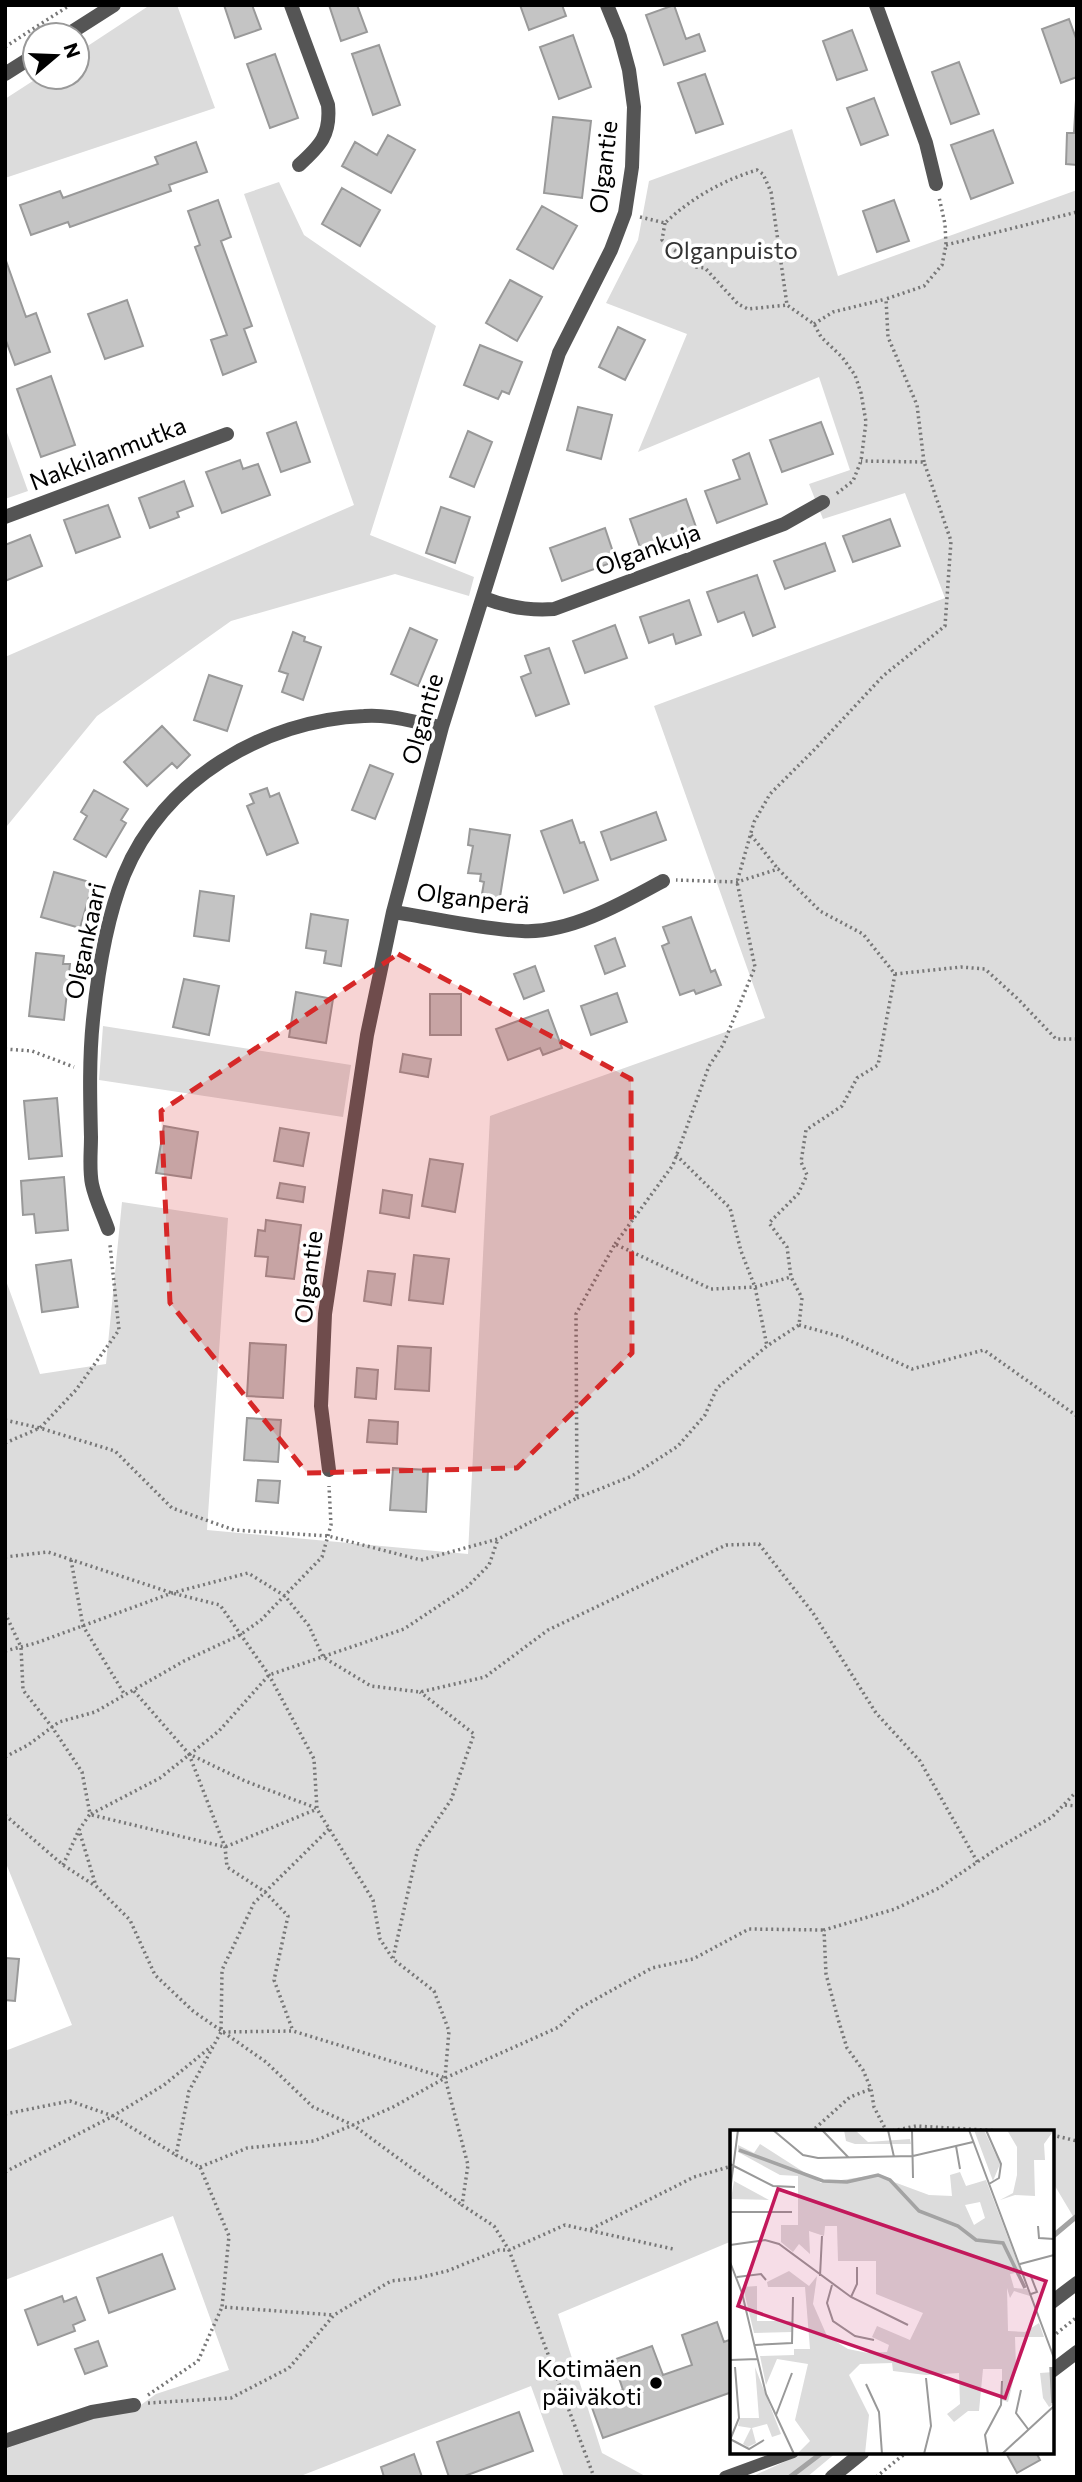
<svg xmlns="http://www.w3.org/2000/svg" width="1082" height="2482" font-family="Commissioner,sans-serif">
<style>
.green{fill:#dcdcdc}
.lines{fill:none;stroke-linecap:round;stroke-linejoin:round}
.stream{stroke:#a3a3a3;stroke-width:5}
.building{fill:#c4c4c4;stroke:#999;stroke-width:2}
.path{stroke:#777;stroke-width:3.5;stroke-dasharray:2 3.5;stroke-linecap:butt}
.service{stroke:#555;stroke-width:12}
.minor{stroke:#555;stroke-width:14}
.tertiary{stroke:#555;stroke-width:14}
.marked{fill:#d62828;fill-opacity:0.2;stroke:#d62828;stroke-width:5;stroke-dasharray:14 9;stroke-linejoin:round}
.poi-dot{fill:#000;stroke:#fff;stroke-width:2.5}
.labels{text-anchor:middle;stroke-width:7;stroke-linejoin:round;paint-order:stroke}
.street-label{font-size:24px;fill:#000;stroke:#fff}
.park-label{font-size:24px;fill:#333;stroke:#fff}
.poi-label{font-size:24px;fill:#000;stroke:#fff;text-anchor:end}
.inset-river{fill:none;stroke:#a3a3a3;stroke-width:3.5}
.inset-road{fill:none;stroke:#999;stroke-width:2}
.view{fill:#c2185b;fill-opacity:0.15;stroke:#c2185b;stroke-width:3.5}
.inset-edge{fill:none;stroke:#000;stroke-width:3.5}
</style>
<rect width="100%" height="100%" fill="#fff"/>
<path class="green" d="M150 5H177L215 108 5 178V99L39 77H77V53Z
M792 129 838 276 1077 190V2223L1052 2181V2132H732V2241L558 2314 602 2453 647 2477H564L531 2386 298 2477H5V2445L91 2416 138 2407 156 2394 229 2370 173 2216 5 2280V2051L72 2025 5 1861V1278L40 1374 106 1364 122 1202 228 1218 207 1530 468 1554 490 1116 765 1018 654 706 945 598 905 493 823 519 809 484 850 470 819 377 638 452 687 334 606 303 638 240 649 181Z
M279 182 304 235 436 326 370 535 474 577 469 596 395 574 231 621 97 716 7 826 5 834V657L354 505 244 194Z
M5 427 28 491 5 499Z
M103 1026 351 1065 343 1117 99 1080Z
M806 2452H837L807 2477H751Z"/>
<g class="lines">
<path class="stream" d="M1052 2237 1077 2216
M790 2477 823 2452"/>
</g>
<path class="building" d="M224 5H252L261 29 235 38Z
M329 5H357L367 32 341 41Z
M520 5H562L566 16 529 30Z
M674 5 686 39 699 34 705 51 664 65 646 15Z
M1069 19 1077 41V77L1061 83 1042 29Z
M852 30 867 70 837 80 823 41Z
M573 35 591 87 559 99 540 47Z
M379 45 400 105 373 115 352 54Z
M275 54 298 118 270 128 247 64Z
M959 62 979 114 951 124 932 72Z
M705 74 723 124 696 133 678 83Z
M874 98 888 135 861 145 847 108Z
M1076 100 1077 165 1066 164 1067 133H1074Z
M553 117 591 121 582 198 544 193Z
M993 130 1013 183 971 199 951 145Z
M388 135 415 150 391 193 342 166 355 142 377 155Z
M196 142 207 172 169 185 171 191 70 227 68 222 31 235 20 205 60 191 63 198 158 164 155 157Z
M342 188 380 210 360 246 322 224Z
M218 200 231 237 221 241 252 326 244 329 256 362 223 375 211 340 227 335 195 247 200 245 188 211Z
M894 200 909 241 877 252 863 211Z
M542 206 577 226 553 269 517 249Z
M5 258 26 317 36 313 50 352 15 365 5 338Z
M510 280 542 297 517 341 486 323Z
M127 300 143 346 105 359 88 314Z
M618 327 645 340 625 380 599 367Z
M480 345 522 362 509 394 502 391 498 399 464 385Z
M51 376 75 445 41 457 17 389Z
M578 407 612 415 601 459 567 450Z
M296 422 310 462 281 472 267 433Z
M821 422 833 454 782 472 770 440Z
M468 431 492 442 474 487 450 477Z
M749 453 767 504 717 523 705 491 740 479 733 460Z
M240 460 243 469 258 464 270 495 222 513 206 472Z
M184 481 193 506 177 512 179 517 150 528 139 498Z
M686 499 697 530 641 550 630 519Z
M108 505 120 537 76 553 64 520Z
M441 507 470 517 455 563 426 553Z
M890 519 900 546 853 562 843 536Z
M605 528 616 561 562 581 550 548Z
M30 535 42 566 5 581V545Z
M825 543 835 571 785 589 774 561Z
M757 575 775 627 753 636 744 612 718 622 707 592Z
M689 600 701 635 676 644 673 634 649 643 640 617Z
M615 625 627 658 585 673 573 641Z
M410 628 437 640 418 686 391 674Z
M293 632 305 637 304 641 321 647 303 700 282 692 288 674 279 671Z
M549 648 569 704 536 716 521 677 531 673 525 656Z
M209 675 242 686 227 731 194 720Z
M162 726 190 755 177 768 172 763 147 786 124 762Z
M370 765 393 774 375 819 352 810Z
M267 788 270 797 279 793 298 843 267 855 247 806 254 803 250 794Z
M94 790 128 809 121 820 126 823 106 857 74 839 87 816 81 812Z
M656 812 666 840 611 860 601 832Z
M572 820 580 843 584 842 598 880 564 893 541 831Z
M470 829 510 835 499 903 481 900 484 882 480 881 481 874 468 873 473 846 468 845Z
M54 872 93 883 80 928 41 917Z
M200 891 234 896 229 941 194 936Z
M311 914 348 920 341 966 324 963 326 951 306 948Z
M691 917 711 972 715 970 721 985 696 994 694 990 680 995 662 946 669 943 663 927Z
M615 938 625 966 605 974 595 946Z
M36 953 64 956 63 964H70L64 1020 29 1016Z
M535 966 544 991 524 999 514 974Z
M184 979 219 986 209 1035 173 1027Z
M296 992 333 999 326 1043 289 1037Z
M617 993 627 1022 591 1035 581 1006Z
M430 994H461V1035H430Z
M548 1010 562 1048 543 1055 540 1048 508 1060 496 1029Z
M403 1054 431 1059 428 1077 400 1072Z
M57 1098 62 1156 29 1159 24 1101Z
M164 1126 198 1132 191 1178 156 1173Z
M280 1128 309 1133 303 1166 274 1161Z
M430 1159 463 1164 455 1212 422 1206Z
M64 1177 68 1230 36 1233 34 1214 23 1215 21 1181Z
M280 1183 305 1187 303 1202 277 1198Z
M383 1190 412 1195 409 1218 380 1213Z
M266 1220 301 1225 294 1279 266 1276 268 1257 255 1256 258 1230 265 1231Z
M414 1255 449 1259 443 1304 409 1300Z
M71 1260 78 1307 42 1312 36 1265Z
M368 1271 395 1274 391 1305 364 1301Z
M250 1343 286 1345 283 1398 247 1396Z
M398 1346 431 1348 429 1391 395 1389Z
M357 1368 378 1370 376 1399 355 1397Z
M247 1418 281 1420 278 1462 244 1460Z
M369 1420 398 1422 397 1444 367 1442Z
M393 1468 428 1470 426 1512 390 1510Z
M258 1480 280 1481 278 1503 256 1501Z
M5 1958 19 1959 15 2001 5 2000Z
M162 2254 175 2289 109 2313 97 2278Z
M62 2296 64 2302 76 2297 85 2320 73 2325 75 2331 38 2345 25 2310Z
M717 2322 724 2342 732 2339V2392L603 2438 590 2402 623 2390 613 2360 652 2346 663 2375 692 2365 682 2335Z
M98 2341 107 2366 85 2374 75 2349Z
M519 2412 533 2451 462 2477H449L437 2442Z
M1036 2452 1040 2460 1017 2473 1006 2453Z
M414 2454 422 2477H384L381 2467Z"/>
<g class="lines">
<path class="path" d="M5 47 70 5
M640 217 665 223C690 199 723 180 757 170L763 174 771 192 787 305 814 324 821 337 842 357 855 375 861 393 866 422 861 461 853 481 836 494
M665 223 662 240 696 267 705 268 738 304 748 309 787 305
M946 245 1077 212
M814 324 833 312 886 299
M924 462 917 405 888 337 886 299 924 286 942 265 946 245 945 224 939 197
M751 835 778 869
M895 974 961 967 985 969 1018 999 1056 1039H1077
M5 1049 32 1051 74 1067
M676 1155 730 1208 741 1251 755 1287 767 1346
M615 1244 673 1165 709 1066 723 1045 755 967 737 882 754 822 770 794 815 749 883 676 945 626 951 541 924 462 861 461
M799 1325 842 1337 912 1369 984 1350 1077 1416
M5 1420 40 1428 115 1451 172 1508 234 1530 328 1536 421 1560 498 1539 577 1498 576 1314 615 1244 711 1289 755 1287 791 1277
M5 1443 40 1428 76 1390 119 1330 110 1245
M577 1498 632 1476 678 1446 705 1415 717 1388 767 1346 799 1325 802 1298 791 1277 787 1247 769 1223 798 1194 807 1175 801 1162 806 1130 842 1106 857 1078 878 1065 895 974 863 934 820 911 778 869 737 882 676 880
M5 1557 48 1552 172 1593 220 1605 269 1675 314 1759 317 1809 373 1900 380 1939 393 1959 434 1991 449 2031 445 2078 468 2165 462 2205 494 2226 509 2250 565 2225 673 2249
M71 1560 83 1626 125 1695
M5 1613 21 1647 23 1690 52 1727 82 1772 90 1814 79 1830 96 1886 130 1920 155 1975 193 2011 266 2062 313 2107 353 2125 462 2205
M5 1651 36 1643 172 1593 248 1573 285 1596 309 1626 323 1657 371 1686 420 1692 485 1677 548 1630 726 1545 759 1544 813 1613 876 1713 920 1761 978 1863
M134 1691 189 1754 245 1781 316 1808
M189 1754 225 1847 227 1867 265 1892 288 1916 274 1980 293 2031
M5 1757 28 1745 59 1722 95 1712 184 1661 240 1635 261 1620 322 1557 331 1525 329 1486
M1065 1805 1077 1806
M91 1814 160 1778 219 1731 269 1675 404 1629 467 1587 489 1565 498 1539
M5 1815 63 1865 94 1885
M92 1815 225 1847 317 1809
M329 1829 254 1903 222 1970 221 2032 189 2091 176 2155 200 2167 229 2236 222 2307 334 2315
M63 1865 78 1832
M393 1958 418 1848 451 1800 474 1734 420 1692
M223 2032 293 2031 443 2077
M5 2114 70 2101 113 2116 176 2155
M811 2132 850 2097 871 2089
M887 2132 874 2107 871 2089 863 2070 847 2048 838 2019 826 1974 824 1930 895 1909 939 1888 995 1850 1052 1817 1077 1791
M887 2132 916 2126 1017 2132
M1052 2135 1077 2141
M200 2167 247 2148 314 2141 353 2125 393 2107 445 2078 559 2027 578 2009 652 1968 693 1959 749 1929 824 1930
M5 2172 113 2116 164 2085 212 2046
M591 2229 694 2177 732 2166
M1052 2337 1077 2317
M148 2395 198 2361 222 2307
M148 2403 231 2398 289 2368 334 2315 391 2281 418 2278 447 2271 499 2250H509L594 2477
M876 2477 907 2452"/>
<path class="service" d="M725 2477 793 2452"/>
<path class="minor" d="M291 5 328 105C331 135 320 146 299 165
M876 5 926 143 936 184
M5 517 227 434
M484 598C507 607 529 611 554 609L784 524 823 502
M393 912C435 918 479 929 522 931 569 934 623 903 663 881
M108 1229C103 1215 95 1199 92 1184 89 1169 91 1152 91 1137 90 1097 89 1059 93 1020 98 971 106 920 124 875 163 780 264 720 364 716 391 714 416 723 442 727
M329 1470 321 1406 325 1314 367 1035 393 912 442 727 559 353 611 250 625 213 632 167 634 107 629 70 620 37 607 5
M1052 2371 1077 2352
M5 2441 92 2412 134 2405"/>
<path class="tertiary" d="M67 35 114 5
M5 74 35 55
M1052 2302 1077 2283
M832 2477 863 2452"/>
</g>
<path class="marked" d="M398 954 631 1079 632 1353 517 1468 307 1473 170 1303 161 1111Z"/>
<circle class="poi-dot" cx="656" cy="2383" r="7"/>
<g class="labels">
<g class="street-label">
<text transform="translate(604 167) rotate(-83)" y="8">Olgantie</text>
<text transform="translate(108 454) rotate(-21)" y="8">Nakkilanmutka</text>
<text transform="translate(648 550) rotate(-20)" y="8">Olgankuja</text>
<text transform="translate(423 719) rotate(-74)" y="8">Olgantie</text>
<text transform="translate(473 899) rotate(7)" y="8">Olganperä</text>
<text transform="translate(86 941) rotate(-78)" y="8">Olgankaari</text>
<text transform="translate(309 1277) rotate(-83)" y="8">Olgantie</text>
</g>
<g class="park-label">
<text x="731" y="259">Olganpuisto</text>
</g>
<g class="poi-label">
<text x="642" y="2377">Kotimäen<tspan x="642" dy="28">päiväkoti</tspan></text>
</g>
</g>
<g transform="translate(730 2130)">
<rect width="324" height="324" fill="#fff"/>
<path d="M114 0H125L138 12 180 9 181 14H125L116 11ZM244 0H254L270 34 263 51ZM277 0H324L314 14 315 30H304L305 66 285 65 270 70 283 63 287 45V17ZM30 14 91 53 145 45 199 65 222 66 220 45 230 42 236 56 256 50 291 142 280 144 284 158 297 159 300 166 284 161 280 168 277 158 278 201 295 202 309 193 314 207H285L286 239 278 272 272 270V239H253L249 281H238L224 292 217 284 230 274 229 243 196 245 163 241 162 233 130 234 119 245 139 285 135 324H67L80 311 65 290 78 234 47 229 36 255 30 226 64 225V219H80L75 157H38L37 152 59 141 79 156 87 146 83 174 97 206 118 219 138 223 157 222 159 215 142 207 147 196 180 210 193 183 146 164V131H108L107 96H95L94 106 79 101 80 124 69 114 63 122 51 112V95H68V46L50 45 8 22V15L24 23ZM250 72 255 88 244 95 235 75ZM4 51 39 70 1 69ZM27 156V191H62V202L24 203 13 157ZM25 237 51 304 42 307 37 294 22 298 26 313 18 317 13 314 21 298 8 296 10 288H29ZM324 242V274L319 277 313 268 310 243Z" fill="#dcdcdc" fill-rule="evenodd"/>
<path class="inset-river" d="M9 20 93 51 117 52 148 45 160 50 189 81 228 96 246 110 273 113 295 158M321 237 323 273"/>
<path class="inset-road" d="M43 0 73 25 88 28 183 26 243 12M92 0 118 27M158 0 164 27M182 0 183 48M239 0 324 228M256 0 271 34 269 48 259 54M226 16 230 39M0 34 43 56 65 57M0 61 8 0M0 82H62M308 96 309 108 324 109M0 115 35 110 49 114 121 167 178 195M0 132 12 163 36 264 64 324M290 134 324 125M300 144 307 162 301 164M90 146 92 106M7 147 31 144 36 150M102 155 97 173 103 191 125 206 144 210M121 167 127 154V137M25 215 62 213 63 167M0 230 28 229M136 254 149 282 152 324M291 260 286 283 298 299M46 285 62 243M0 309 19 319 34 310M0 310 9 288 5 237M194 324 201 296 196 248M258 324 255 305 271 275 272 251M272 324 324 276"/>
<path class="view" d="M48 59 316 151 275 268 8 176Z"/>
<rect width="324" height="324" class="inset-edge"/>
</g>
<rect width="1082" height="2482" fill="none" stroke="#000000" stroke-width="14"/>
<g transform="translate(56 56) rotate(71)"><circle r="33" fill="#ffffff" stroke="#999999" stroke-width="2"/>
<path d="M0-5L12 26L0 18L-12 26Z" fill="#000000"/>
<text y="-10" font-size="19" font-weight="bold" text-anchor="middle" fill="#000000">N</text>
</g>
</svg>
